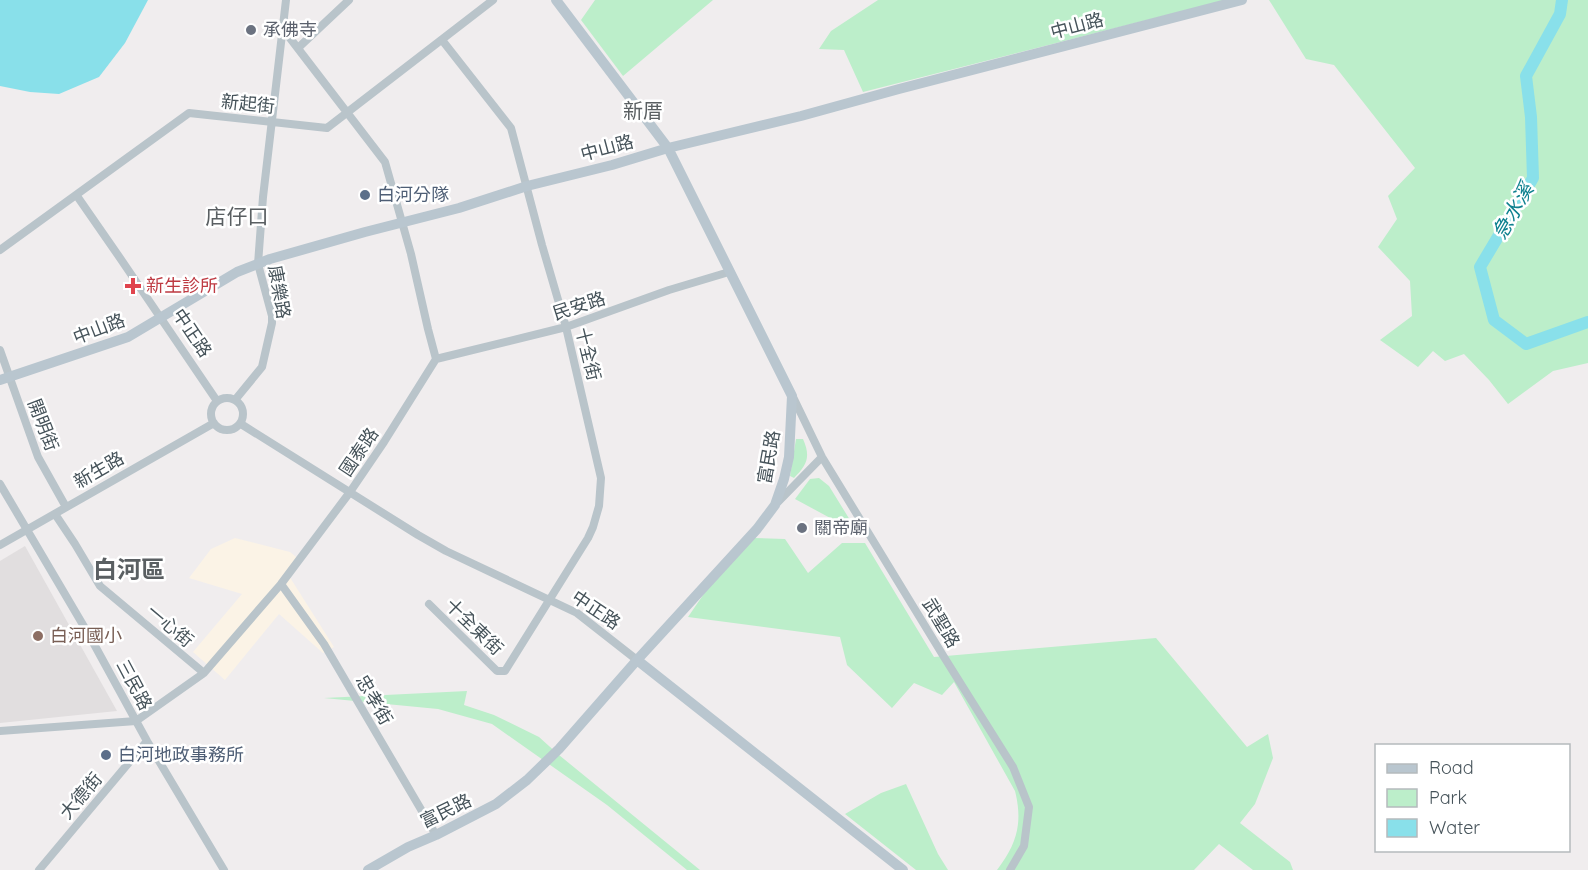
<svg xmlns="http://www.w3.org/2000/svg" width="1588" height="870" font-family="Quicksand,'Noto Sans TC',sans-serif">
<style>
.commercial{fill:#fbf3e6}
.education{fill:#e1dedf}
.green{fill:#bceeca}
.water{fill:#89e0ea}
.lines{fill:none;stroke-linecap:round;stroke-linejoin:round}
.river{stroke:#89e0ea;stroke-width:12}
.street{stroke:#b9c4ca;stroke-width:8}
.secondary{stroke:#b9c6cf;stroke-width:10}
.worship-dot{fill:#6b7280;stroke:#fff;stroke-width:2}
.service-dot{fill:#5c6f8a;stroke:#fff;stroke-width:2}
.health-dot{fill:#e0444e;stroke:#fff;stroke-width:2}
.education-dot{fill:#8d6e63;stroke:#fff;stroke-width:2}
.labels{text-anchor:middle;stroke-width:5;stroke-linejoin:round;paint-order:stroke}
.street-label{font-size:18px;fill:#46535a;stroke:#fff}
.worship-label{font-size:18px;fill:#5b616d;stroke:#fff;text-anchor:start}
.service-label{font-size:18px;fill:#4e5e75;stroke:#fff;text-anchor:start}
.health-label{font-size:18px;fill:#be3a42;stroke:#fff;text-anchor:start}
.education-label{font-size:18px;fill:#785e54;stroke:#fff;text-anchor:start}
.neighbourhood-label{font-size:20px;fill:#5a5f62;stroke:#fff}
.water-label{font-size:20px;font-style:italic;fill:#0e818f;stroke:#fff}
.quarter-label{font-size:21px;fill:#5a5f62;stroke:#fff}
.district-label{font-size:24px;font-weight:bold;fill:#5a5f62;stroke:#fff}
</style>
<rect width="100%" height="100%" fill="#f0edee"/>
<path class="commercial" d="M235 538 290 552 301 561 289 576 334 647 323 653 279 614 225 680 193 652 242 594 189 578 211 549Z"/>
<path class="education" d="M25 546 117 711 0 723V561Z"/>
<path class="green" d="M595 0H713L623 76 581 20Z
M878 0H1226L863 92 844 50 819 49 831 31Z
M1269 0H1588V363L1553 371 1508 404 1489 380 1464 354 1445 361 1433 351 1418 367 1380 340 1412 316 1410 281 1378 247 1397 219 1388 196 1415 168 1334 65 1306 59Z
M796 439H803C811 457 807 465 794 478L790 476Z
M819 478 829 486 858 533 795 499 810 479Z
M753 538 785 539 808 573 842 543H865L934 657 1156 638 1247 747 1268 734 1273 758 1255 804 1240 823 1290 862 1293 870H1253L1219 844 1194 870H997C1017 844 1023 823 1015 791L954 682 942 695 914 683 892 708 847 665 840 637 688 617 723 566Z
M467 691 464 705 494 715 539 737 559 755 700 870H687L607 805 492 724 438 709 324 698Z
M906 784 938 854 948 870H916L845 814 881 793Z"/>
<path class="water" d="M0 0H148L125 43 99 77 59 94 30 92 0 86Z"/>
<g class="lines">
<path class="river" d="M1562 0 1560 14 1526 76 1531 117 1533 178 1480 267 1494 320 1526 344 1588 322"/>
<path class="street" d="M298 48 349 0
M77 196 120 258 217 401
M0 250 189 113 327 128 493 0
M0 350 38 457 66 507
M436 359 566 327 669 290 729 272
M793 397 822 457 944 657 1013 767 1029 807 1024 846 1010 870
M211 414a16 16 0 1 1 32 0a16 16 0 1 1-32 0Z
M235 400 262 367 272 323V316L258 264 263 197 286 0
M241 424 418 535 446 551 577 613 637 660
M0 484 89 635 147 741 224 870
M778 502 822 457
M55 514 75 544 100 586 204 673
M0 545 214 423
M281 584 324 644 436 835
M429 604 497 671H505L588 538 593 527 599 506 601 478 566 327 542 245 511 128 442 40
M0 731 136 721 204 673 281 584 350 492 384 442 436 359 428 329 411 254 385 162 283 29
M39 870 147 741"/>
<path class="secondary" d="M0 380 128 337 237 272 270 259 365 232 459 208 527 186 612 165 668 148 801 116 899 89 1242 0
M637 660 903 870
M368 870 408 847 436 835 496 804 527 780 559 749 637 660 757 529 775 505 784 479 789 457 792 396 668 148 556 0"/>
</g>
<g class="worship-dot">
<circle cx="251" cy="30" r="6"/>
<circle cx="802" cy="528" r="6"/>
</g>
<g class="service-dot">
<circle cx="365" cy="195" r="6"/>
<circle cx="106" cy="755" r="6"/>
</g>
<path class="health-dot" d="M130 277h6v6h6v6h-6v6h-6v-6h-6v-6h6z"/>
<circle class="education-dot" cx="38" cy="636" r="6"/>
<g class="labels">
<g class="street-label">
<text transform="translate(1077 26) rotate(-15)" y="6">中山路</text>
<text transform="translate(248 104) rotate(6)" y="6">新起街</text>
<text transform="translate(607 148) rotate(-15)" y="6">中山路</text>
<text transform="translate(279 292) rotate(80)" y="6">康樂路</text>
<text transform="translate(579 306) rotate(-18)" y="6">民安路</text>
<text transform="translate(99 329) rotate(-21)" y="6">中山路</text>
<text transform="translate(192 333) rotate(56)" y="6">中正路</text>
<text transform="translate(588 354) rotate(76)" y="6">十全街</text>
<text transform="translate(43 425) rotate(69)" y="6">開明街</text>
<text transform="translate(359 452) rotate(-56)" y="6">國泰路</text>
<text transform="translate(769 457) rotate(-80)" y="6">富民路</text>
<text transform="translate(99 470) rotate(-30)" y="6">新生路</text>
<text transform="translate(596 610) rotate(34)" y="6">中正路</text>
<text transform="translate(941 623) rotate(59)" y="6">武聖路</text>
<text transform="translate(170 626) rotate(40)" y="6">一心街</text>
<text transform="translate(474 627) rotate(44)" y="6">十全東街</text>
<text transform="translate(134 685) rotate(62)" y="6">三民路</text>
<text transform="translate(374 700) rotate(60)" y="6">忠孝街</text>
<text transform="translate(81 796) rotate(-50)" y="6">大德街</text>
<text transform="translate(446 811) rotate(-26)" y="6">富民路</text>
</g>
<g class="worship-label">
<text x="263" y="36">承佛寺</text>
<text x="814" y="534">關帝廟</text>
</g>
<g class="service-label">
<text x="377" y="201">白河分隊</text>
<text x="118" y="761">白河地政事務所</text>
</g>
<g class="health-label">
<text x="146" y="292">新生診所</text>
</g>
<g class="education-label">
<text x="50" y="642">白河國小</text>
</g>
<g class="neighbourhood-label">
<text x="643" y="118">新厝</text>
</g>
<g class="water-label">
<text transform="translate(1513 211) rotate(-60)" y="7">急水溪</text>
</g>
<g class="quarter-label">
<text x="237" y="224">店仔口</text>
</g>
<g class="district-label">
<text x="129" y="578">白河區</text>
</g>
</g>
<rect x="1375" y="744" width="195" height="108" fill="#ffffff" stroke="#b5babd" stroke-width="1.5"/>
<rect x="1387" y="764" width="30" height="9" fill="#b9c6cf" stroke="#b5babd" stroke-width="1.5"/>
<text x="1429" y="774" font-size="18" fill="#46535a">Road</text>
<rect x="1387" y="789" width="30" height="18" fill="#bceeca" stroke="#b5babd" stroke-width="1.5"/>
<text x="1429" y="804" font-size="18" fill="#46535a">Park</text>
<rect x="1387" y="819" width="30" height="18" fill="#89e0ea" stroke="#b5babd" stroke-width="1.5"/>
<text x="1429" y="834" font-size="18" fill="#46535a">Water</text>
</svg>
